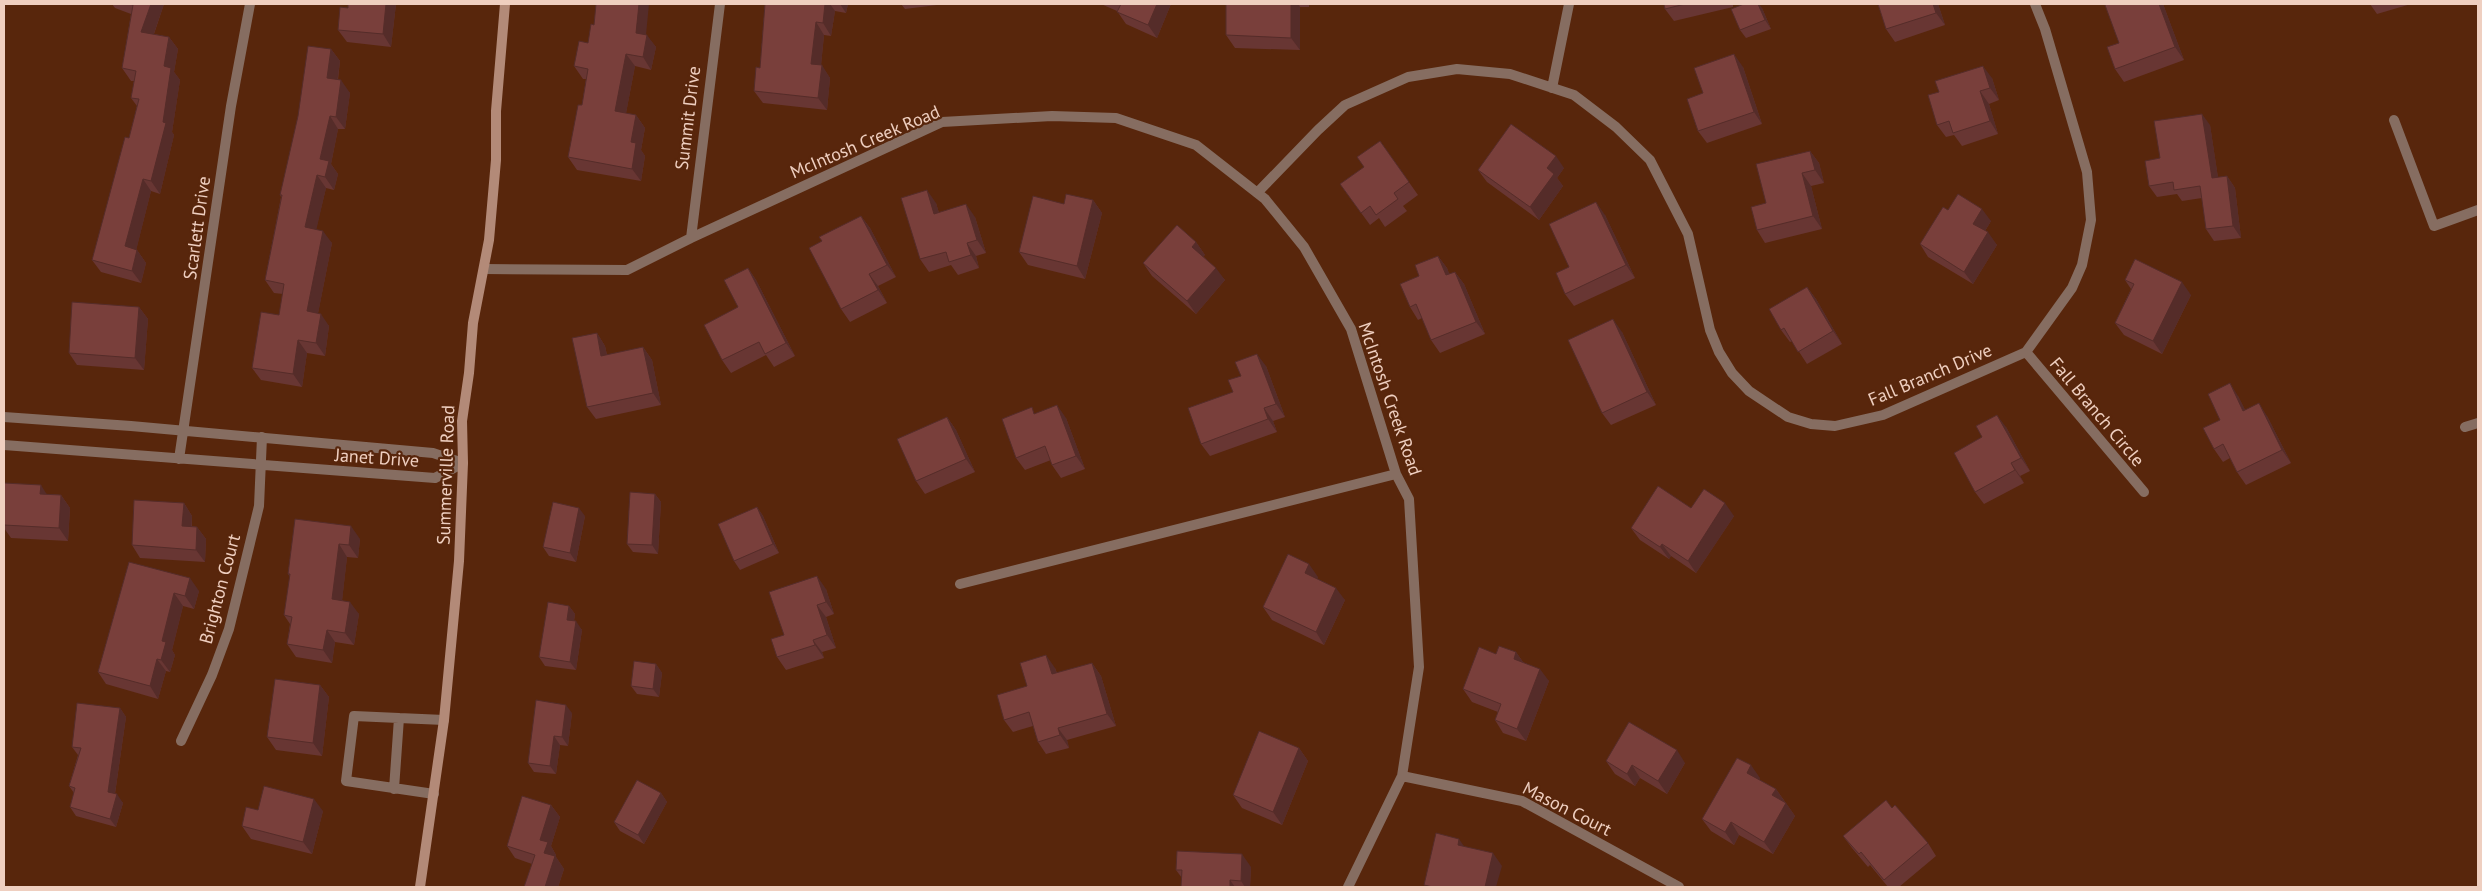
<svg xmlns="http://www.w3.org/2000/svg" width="2482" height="891" font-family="'PT Sans',sans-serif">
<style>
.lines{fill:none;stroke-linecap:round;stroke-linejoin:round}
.service{stroke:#866d61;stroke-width:10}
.minor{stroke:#866d61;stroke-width:10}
.secondary{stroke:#b38a78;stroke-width:10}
.wall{fill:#683633}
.shaded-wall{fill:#552c29}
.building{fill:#793f3b;stroke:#552c29}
.labels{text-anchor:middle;stroke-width:4.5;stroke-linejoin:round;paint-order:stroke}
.street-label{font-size:18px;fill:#efcfc0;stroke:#58260c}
</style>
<rect width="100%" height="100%" fill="#58260c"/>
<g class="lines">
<path class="service" d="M2394 120 2434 226 2478 210
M2465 427 2478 423
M394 789 399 718
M434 794 346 781 354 716 444 720"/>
<path class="minor" d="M1552 88 1569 4
M1257 193 1318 130 1345 105 1408 77 1457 69 1510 74 1574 95 1616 127 1650 160 1688 234 1710 330 1719 352 1732 373 1749 391 1788 417 1811 424 1835 426 1883 415 2026 352 2072 288 2082 265 2091 220 2087 172 2045 29 2035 4
M691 238 720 4
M484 269 627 270 691 238 942 122 1052 116 1116 118 1196 145 1265 199 1304 247 1351 329 1396 474 1409 499 1419 667 1402 776 1348 887
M2026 352 2144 492
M4 417 131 426 433 453 463 463
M4 445 435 478 463 463
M179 459 231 106 250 4
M960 584 1396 474
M181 741 212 675 229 629 259 506 262 437
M1402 776 1522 801 1679 887"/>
<path class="secondary" d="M420 887 444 720 459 561 463 463 462 421 469 373 473 323 489 240 496 160V111L505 4"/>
</g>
<path class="wall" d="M112 4H164L154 34 169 37 178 49 174 72 180 80 172 132 174 135 160 194 151 191 136 250H137L146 263 141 283 101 272 92 260 129 138 137 106 131 98 134 81H131L122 68 131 14 115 8Z
M348 4H396L391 47 347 42 338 30 348 8Z
M765 4H848L846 13 835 11 831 36 824 35 821 65 830 78 827 110 763 103 754 91 760 68Z
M901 4H945L905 9Z
M1101 4H1171L1157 38 1126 24 1117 11Z
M1226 4H1309V7H1300V50L1235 48 1226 35Z
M1664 4H1733V7L1674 21 1665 9Z
M1878 4H1938L1945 25 1895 42 1886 29Z
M2108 4H2163L2184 60 2124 82 2115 69 2119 43Z
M2370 4H2411L2377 14Z
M1762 8 1771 29 1746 38 1740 30Z
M594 25 646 35 656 47 651 70 635 66 626 113 636 115 645 128 641 150 645 156 641 181 577 170 568 157 582 105 586 79H583L574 66 588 43Z
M331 49 340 61 338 80 350 93 345 129H338L331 164 338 174 334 190 326 188 316 229 332 243 318 313 329 326 325 356 307 353 302 387 261 380 252 368 279 315 283 294 274 293 265 280 281 197 280 195Z
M1743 67 1762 124 1707 143 1698 131 1703 93Z
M1992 78 1999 100 1989 104 1998 134 1962 146 1954 135 1946 137 1937 125Z
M2210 125 2218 178 2227 176 2235 188 2241 238 2214 241 2206 229 2202 198 2182 201 2177 194 2157 197 2149 186 2160 158Z
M1380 141 1418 195 1403 206 1407 211 1385 227 1379 218 1370 225 1340 184 1364 167Z
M1810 151 1819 163 1824 183 1811 186 1822 229 1765 243 1757 230 1766 203Z
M1564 168 1557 178 1563 186 1539 220 1487 182 1478 170Z
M1093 200 1102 213 1085 279 1028 265 1019 252 1064 204Z
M936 203 939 213 975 217 986 253 976 256 979 268 958 275 951 265 929 272 920 259Z
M1948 210 1991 221 1985 231 1997 245 1973 284 1928 257 1920 244Z
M1605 215 1635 278 1574 306 1565 294 1569 267Z
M861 216 870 228 896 277 878 286 887 303 850 322 841 309 822 241Z
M1196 242 1205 255 1203 256 1225 280 1196 314 1152 276 1143 263Z
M1438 256 1447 268 1449 274 1455 272 1464 284 1485 334 1440 353 1431 340 1422 318 1418 320 1410 307 1419 276Z
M748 268 756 280 795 356 774 367 766 355 731 373 722 360 738 307Z
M2125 280 2191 295 2162 354 2124 335 2115 323 2131 289Z
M1807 287 1816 299 1842 344 1807 364 1792 341 1790 342 1781 330Z
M139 307 148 319 144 370 77 365 69 353Z
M1622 332 1656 405 1611 425 1602 413Z
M597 333 605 346 607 355 643 347 652 360 661 405 596 419 587 407Z
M1266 366 1285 417 1273 421 1277 432 1210 456 1201 444 1233 392Z
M2238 396 2245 410 2267 416 2291 463 2246 485 2237 472 2230 458 2223 462 2214 449 2220 420Z
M1036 413 1066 418 1085 469 1061 478 1052 465 1051 460 1025 470 1016 458Z
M947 417 956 430 975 472 925 494 916 481Z
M2006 427 2030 471 2020 476 2024 483 1984 504 1975 492Z
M4 483 47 494 61 495 70 508 68 541 11 538 4 528Z
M655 494 661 502 658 554 633 552 627 544Z
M184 503 192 516V526L197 527 206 539 205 562 140 558 132 545Z
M757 507 763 516 779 553 740 570 734 561Z
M1691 508 1734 516 1696 573 1671 556 1669 559 1640 540 1631 528Z
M585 516 576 562 549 556 543 547Z
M295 519 360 539 358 558 347 557 342 600 359 614 354 645 335 642 332 663 296 657 287 644 290 624 284 615 290 577 288 574Z
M129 562 199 591 194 609 183 606 172 650 175 655 170 672 166 671 158 699 106 684 98 672Z
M1318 577 1317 579 1345 600 1324 645 1272 620 1263 607Z
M826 589 834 614 826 617 836 648 822 652 824 658 786 670 777 657 784 635Z
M569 606 575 614 574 621 582 630 576 670 545 666 539 657Z
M1516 652 1523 662 1549 681 1526 741 1503 733 1495 720 1498 712 1472 702 1463 689 1496 654Z
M1092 663 1101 676 1116 726 1067 740 1069 748 1046 754 1038 742 1033 726 1013 732 1004 720 1027 686 1055 668 1057 673Z
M656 664 662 673 659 697 637 694 631 686Z
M320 685 329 697 322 756 276 750 267 737Z
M120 708 126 717 115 794 123 803 116 827 76 816 70 807 74 793 69 786 78 755 72 747Z
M572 713 568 746 560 745 556 774 534 772 528 763Z
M1299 748 1308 761 1282 825 1242 808 1233 795Z
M1606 761 1685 763 1667 794 1640 778 1635 786 1615 774Z
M1760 778 1759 780 1776 789 1795 816 1773 854 1739 835 1734 845 1711 831 1702 819Z
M661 793 667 802 644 844 620 831 614 822Z
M551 805 560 817 551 846 556 855V857L564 869 558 887H524L532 864 515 858 507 846Z
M1892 808 1928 843 1936 856 1899 887H1888L1870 865 1868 867 1852 848 1843 836Z
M258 810 323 811 312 854 251 839 242 826Z
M1251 867 1250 887H1181L1182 878 1176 870Z"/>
<path class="shaded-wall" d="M151 4H164L150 45 141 32Z
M386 4H396L391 47 383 34Z
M639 4H649L645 45 636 33Z
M825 4H830L835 11 831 36 823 23Z
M840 4H848L846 13Z
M1157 4H1171L1157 38 1148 25Z
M1291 4H1298L1300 7V50L1291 38Z
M1758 4H1759L1762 8 1771 29 1765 20Z
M1933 4H1938L1945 25 1936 13Z
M2159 4H2163L2184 60 2175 47Z
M816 22 824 35 820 76 811 64Z
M647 35 656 47 651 70 643 57Z
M169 37 178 49 174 72 180 80 172 132 174 135 160 194 151 181 163 122 164 66Z
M331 49 340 61 336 91 327 78Z
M626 54 635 66 624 124 615 111Z
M1734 54 1743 67 1762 124 1754 112Z
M822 65 830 78 827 110 818 98Z
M1983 66 1992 78 1999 100 1990 88Z
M341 80 350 93 345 129 336 117Z
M1980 91 1989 104 1998 134 1990 121Z
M2202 114 2210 125 2220 190 2212 178Z
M636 115 645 128 641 150 645 156 641 181 632 169 631 142Z
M330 116 338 129 331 164 338 174 334 190 325 177 320 159Z
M1810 151 1819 163 1824 183 1815 170Z
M1556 156 1564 168 1557 178 1563 186 1539 220 1530 207 1547 168Z
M1802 173 1811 186 1822 229 1813 216Z
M317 175 326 188 314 240 305 227Z
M2227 176 2235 188 2241 238 2233 226Z
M143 179 151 191 134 259 125 246Z
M927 190 936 203 943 226 934 214Z
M1093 200 1102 213 1085 279 1077 266Z
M1596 202 1605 215 1635 278 1626 265Z
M966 204 975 217 986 253 977 240Z
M1982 209 1991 221 1982 236 1973 224Z
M861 216 870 228 896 277 887 265Z
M323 231 332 243 316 324 307 311Z
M1988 232 1997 245 1973 284 1964 272Z
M1196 242 1205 255 1201 259 1192 247Z
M967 243 976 256 979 268 971 255Z
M137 250 146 263 141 283 132 271Z
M1438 256 1447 268 1455 288 1446 275Z
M748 268 756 280 795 356 786 343Z
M1216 268 1225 280 1196 314 1187 301Z
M1455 272 1464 284 1485 334 1476 322Z
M869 274 878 286 887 303 878 290Z
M2182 282 2191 295 2162 354 2153 341Z
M1807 287 1816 299 1842 344 1833 331Z
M139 307 148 319 144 370 135 358Z
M321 314 329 326 325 356 316 343Z
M1613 319 1622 332 1656 405 1647 392Z
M597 333 605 346 610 369 601 356Z
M298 340 307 353 302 387 293 374Z
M643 347 652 360 661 405 653 393Z
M1257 354 1266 366 1285 417 1276 404Z
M2230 383 2238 396 2252 423 2243 411Z
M2259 403 2267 416 2291 463 2282 450Z
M1057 405 1066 418 1085 469 1076 456Z
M1264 408 1273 421 1277 432 1268 419Z
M1997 415 2006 427 2030 471 2021 458Z
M947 417 956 430 975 472 966 459Z
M2011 463 2020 476 2024 483 2015 470Z
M41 485 49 498 40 494Z
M655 494 661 502 658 554 652 545Z
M61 495 70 508 68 541 59 528Z
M184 503 192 516 191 538 182 526Z
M1725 503 1734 516 1696 573 1688 561Z
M757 507 763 516 779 553 773 544Z
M579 508 585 516 576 562 570 553Z
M351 526 360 539 358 558 349 545Z
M197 527 206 539 205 562 196 550Z
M339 544 347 557 341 611 332 599Z
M1662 544 1671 556 1669 559 1660 547Z
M1309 564 1318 577 1314 586 1305 573Z
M817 576 826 589 834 614 826 602Z
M190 578 199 591 194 609 185 596Z
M1336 588 1345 600 1324 645 1316 632Z
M174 593 183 606 172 650 175 655 170 672 161 660 162 641Z
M350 602 359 614 354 645 345 633Z
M817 605 826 617 836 648 827 635Z
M569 606 575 614 573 628 567 620Z
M576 621 582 630 576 670 570 662Z
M327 630 335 642 332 663 323 650Z
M813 640 822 652 824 658 815 645Z
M1516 652 1525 665 1514 659Z
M1046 655 1055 668 1061 687 1052 674Z
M157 659 166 671 158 699 150 686Z
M1092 663 1101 676 1116 726 1107 714Z
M656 664 662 673 659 697 653 689Z
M1540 669 1549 681 1526 741 1517 729Z
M320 685 329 697 322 756 313 743Z
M566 705 572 713 568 746 562 737Z
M120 708 126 717 114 800 108 792Z
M1058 728 1067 740 1069 748 1060 735Z
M554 736 560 745 556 774 550 766Z
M1299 748 1308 761 1282 825 1273 812Z
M1677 750 1685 763 1667 794 1658 781Z
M1632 765 1640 778 1635 786 1627 774Z
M1751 765 1760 778 1756 785 1747 773Z
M1776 789 1785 802 1772 795Z
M661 793 667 802 644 844 638 835Z
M117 794 123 803 116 827 110 819Z
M314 799 323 811 312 854 303 842Z
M1786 803 1795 816 1773 854 1764 842Z
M551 805 560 817 551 846 556 855V857L564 869 558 887H545L544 853 540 840Z
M1731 822 1739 835 1734 845 1725 832Z
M1459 839 1468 852 1458 845Z
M1493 853 1502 866 1496 887H1485Z
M1242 854 1251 867 1250 887H1245L1241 881Z
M1230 880 1235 887H1230Z"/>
<path class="building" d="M129 4H151L141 32 169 37 164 66 171 68 163 122 166 123 151 181 143 179 125 246 137 250 132 271 92 260 125 137 129 138 139 99 131 98 136 71 122 68 133 5Z
M348 4H386L383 34 338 30 340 7 348 8Z
M596 4H639L636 33 647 35 643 57 626 54 615 111 636 115 631 142 636 143 632 169 568 157 578 105H582L588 69 574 66 579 41 588 43 591 24 594 25Z
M765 4H825L823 23 816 22 811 64 822 65 818 98 754 91 756 67 760 68Z
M1121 4H1120H1157L1148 25 1117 12Z
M1226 4H1291V38L1226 35Z
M1664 4H1685L1665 9Z
M1744 4H1758L1765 20 1740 30 1731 9Z
M1878 4H1933L1936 13 1886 29Z
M2108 4H2159L2175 47 2115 69 2107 47 2119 43 2105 5Z
M308 46 331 49 327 78 341 80 336 117 330 116 320 159 329 161 325 177 317 175 305 227 323 231 307 311 321 314 316 343 298 340 293 374 252 368 261 312 279 315 284 284 265 280 282 195H280L298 116Z
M1734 54 1754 112 1698 131 1687 99 1703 93 1694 68Z
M1983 66 1990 88 1980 91 1990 121 1953 133 1949 121 1937 125 1928 95 1939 92 1935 81Z
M2202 114 2212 178 2227 176 2233 226 2206 229 2200 186 2174 190 2173 182 2149 186 2145 161 2160 158 2154 121Z
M1511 124 1556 156 1547 168 1554 174 1530 207 1478 170Z
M1380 141 1409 182 1394 193 1398 199 1376 215 1370 206 1361 213 1340 184 1364 167 1357 157Z
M1810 151 1815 170 1802 173 1813 216 1757 230 1751 207 1766 203 1756 164Z
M927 190 934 214 966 204 977 240 967 243 971 255 949 262 946 252 920 259 901 198Z
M1066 194 1093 200 1077 266 1019 252 1033 196 1064 204Z
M1958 194 1982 209 1973 224 1988 232 1964 272 1920 244 1943 207 1948 210Z
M1596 202 1626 265 1565 294 1556 273 1569 267 1549 224Z
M861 216 887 265 869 274 878 290 841 309 809 248 822 241 819 237Z
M1177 225 1196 242 1192 247 1216 268 1187 301 1143 263Z
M1438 256 1446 275 1455 272 1476 322 1431 340 1416 304 1410 307 1400 284 1419 276 1415 265Z
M2135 259 2182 282 2153 341 2115 323 2134 284 2125 280Z
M748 268 786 343 765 354 759 342 722 360 704 325 738 307 724 280Z
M1807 287 1833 331 1798 352 1784 328 1781 330 1769 309Z
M72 302 139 307 135 358 69 353Z
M1613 319 1647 392 1602 413 1568 340Z
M597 333 601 356 643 347 653 393 587 407 572 338Z
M1257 354 1276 404 1264 408 1268 419 1201 444 1188 408 1233 392 1228 380 1241 376 1235 362Z
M2230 383 2243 411 2259 403 2282 450 2237 472 2223 444 2214 449 2203 428 2220 420 2208 394Z
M1057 405 1076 456 1052 465 1045 446 1016 458 1002 419 1032 407 1034 414Z
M1997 415 2021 458 2011 463 2015 470 1975 492 1954 453 1982 437 1976 426Z
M947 417 966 459 916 481 897 439Z
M4 483 41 485 40 494 61 495 59 528 4 525Z
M1658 486 1691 508 1704 489 1725 503 1688 561 1662 544 1660 547 1631 528Z
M630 492 655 494 652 545 627 544Z
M134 500 184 503 182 526 197 527 196 550 132 545Z
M553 502 579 508 570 553 543 547Z
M757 507 773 544 734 561 718 524Z
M295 519 351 526 349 545 339 544 332 599 350 602 345 633 327 630 323 650 287 644 292 617 284 615 290 574H288Z
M1288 554 1309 564 1305 573 1336 588 1316 632 1263 607Z
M129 562 190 578 185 596 174 593 162 641 166 642 161 660 157 659 150 686 98 672Z
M817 576 826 602 817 605 827 635 813 640 815 645 777 657 771 639 784 635 769 592Z
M548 602 569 606 567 620 576 621 570 662 539 657Z
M1499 646 1516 652 1514 659 1540 669 1517 729 1495 720 1501 704 1463 689 1479 647 1496 654Z
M1046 655 1052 674 1092 663 1107 714 1058 728 1060 735 1038 742 1029 712 1004 720 997 695 1027 686 1020 663Z
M634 661 656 664 653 689 631 686Z
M275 679 320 685 313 743 267 737Z
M536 700 566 705 562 737 554 736 550 766 528 763Z
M77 703 120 708 108 792 117 794 110 819 70 807 75 788 69 786 81 748 72 747Z
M1629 722 1677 750 1658 781 1632 765 1627 774 1606 761Z
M1259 731 1299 748 1273 812 1233 795Z
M1737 758 1751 765 1747 773 1776 789 1772 795 1786 803 1764 842 1731 822 1725 832 1702 819Z
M637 780 661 793 638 835 614 822Z
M264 786 314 799 303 842 242 826 246 807 258 810Z
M522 796 551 805 540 840 548 842 544 853 555 856 545 887H524L535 855 507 846Z
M1886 800 1892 808 1895 805 1928 843 1884 880 1861 852 1859 854 1843 836Z
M1436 833 1459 839 1458 845 1493 853 1485 887H1433L1424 885Z
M1177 851 1242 854 1241 881 1230 880V887H1181L1182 870H1176Z"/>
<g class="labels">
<g class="street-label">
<text transform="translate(688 118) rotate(-83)" y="6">Summit Drive</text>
<text transform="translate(865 142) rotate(-23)" y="6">McIntosh Creek Road</text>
<text transform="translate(197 228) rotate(-82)" y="6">Scarlett Drive</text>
<text transform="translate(1930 375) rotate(-23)" y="6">Fall Branch Drive</text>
<text transform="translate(1390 399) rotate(71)" y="6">McIntosh Creek Road</text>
<text transform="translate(2097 412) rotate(50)" y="6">Fall Branch Circle</text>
<text transform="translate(377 458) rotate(4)" y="6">Janet Drive</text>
<text transform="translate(446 475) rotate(-88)" y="6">Summerville Road</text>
<text transform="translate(220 589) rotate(-75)" y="6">Brighton Court</text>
<text transform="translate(1567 809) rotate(27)" y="6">Mason Court</text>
</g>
</g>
<rect width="2482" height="891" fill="none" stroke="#efcfc0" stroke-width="10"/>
</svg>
